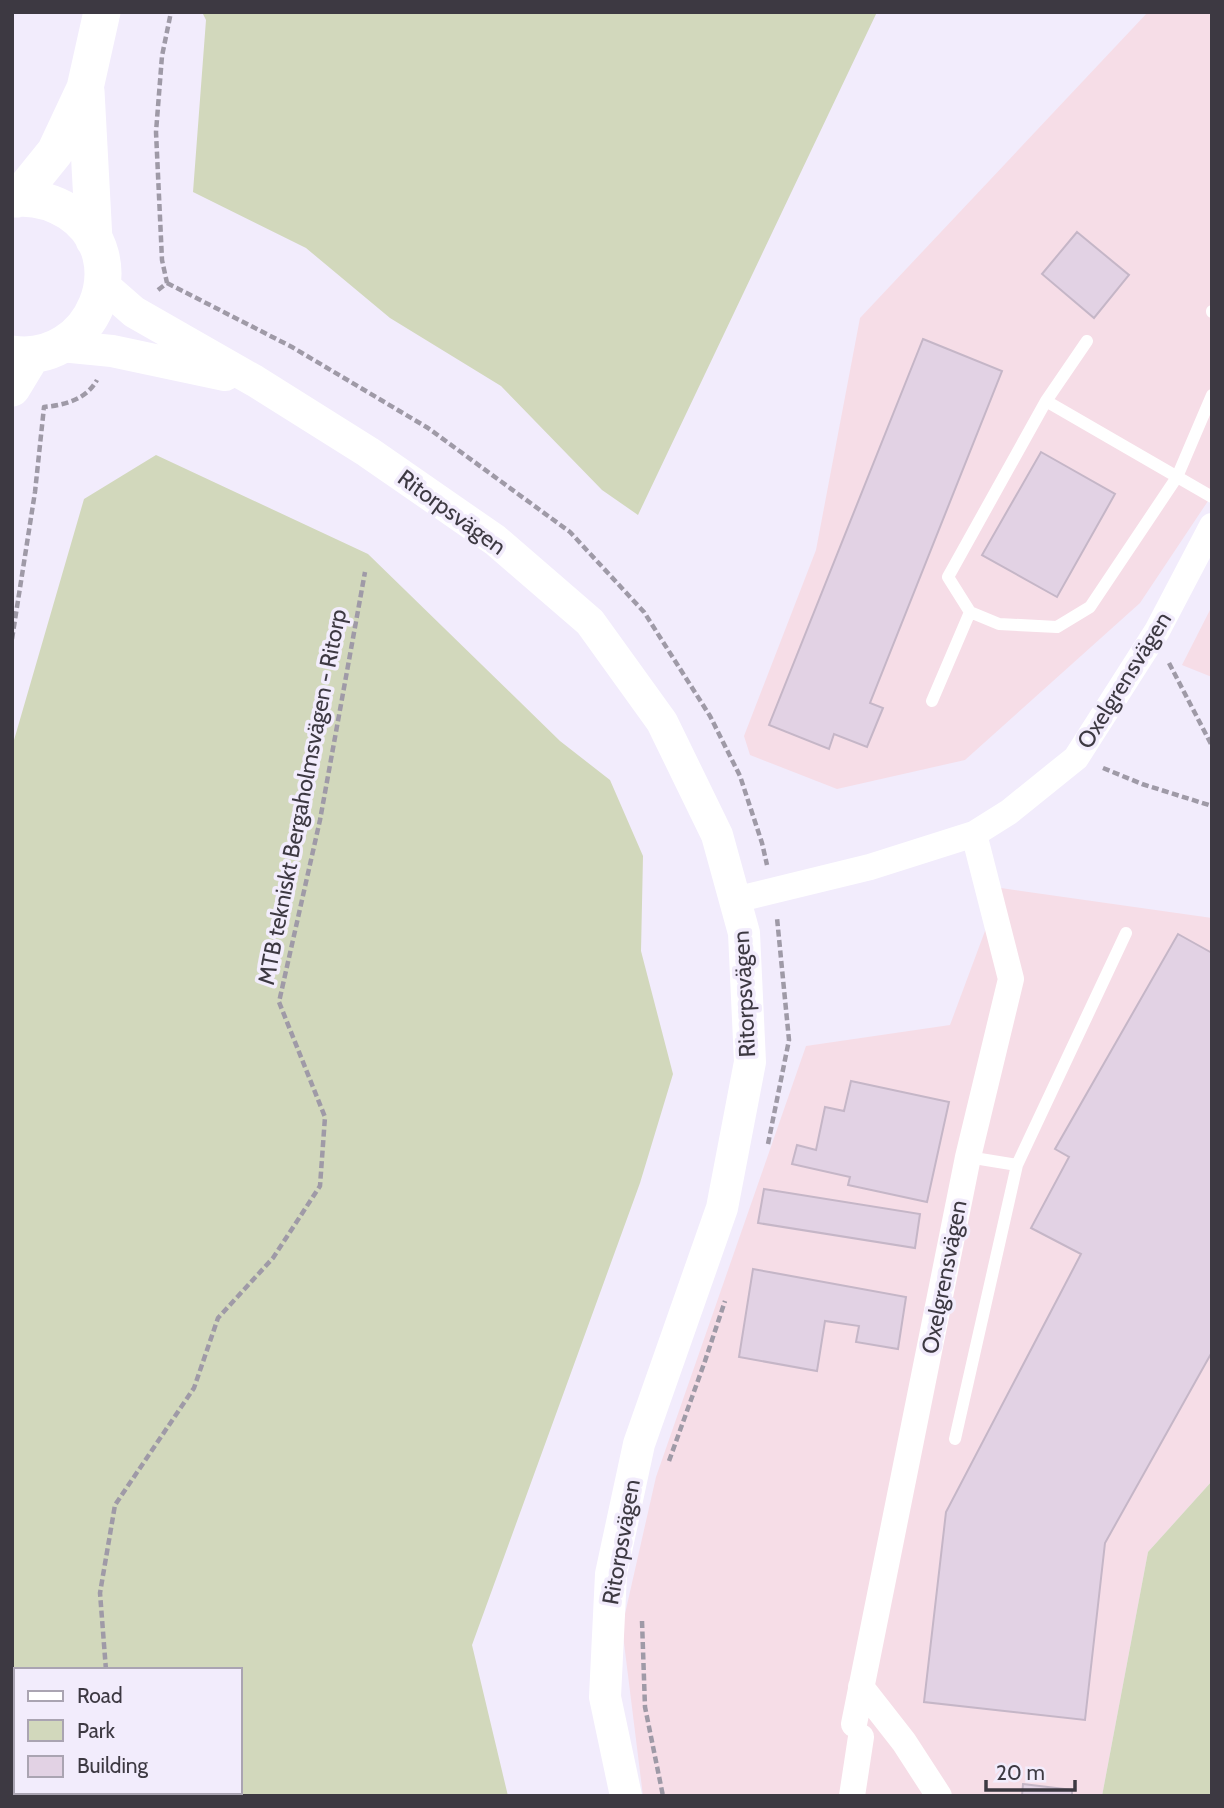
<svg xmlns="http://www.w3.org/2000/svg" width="1224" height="1808" font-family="Cabin,sans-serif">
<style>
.industrial{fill:#f6dde7}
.green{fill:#d2d8bc;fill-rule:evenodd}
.building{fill:#e2d2e4;stroke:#c5b6c7;stroke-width:2}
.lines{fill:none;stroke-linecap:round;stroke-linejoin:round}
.path{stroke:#9f9aa7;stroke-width:4.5;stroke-dasharray:7 3.5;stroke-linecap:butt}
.service{stroke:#fff;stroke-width:12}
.minor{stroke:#fff;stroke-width:26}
.tertiary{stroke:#fff;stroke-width:32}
.secondary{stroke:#fff;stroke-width:37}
.labels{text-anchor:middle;stroke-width:7;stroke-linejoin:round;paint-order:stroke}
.street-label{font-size:23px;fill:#3d3942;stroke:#f2ecfc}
</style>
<rect width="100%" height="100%" fill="#f2ecfc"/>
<path class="industrial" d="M1148 12H1212V495L1140 603 965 760 837 789 750 755 744 736 816 550 860 318Z
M1212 606V677L1182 665Z
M1001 888 1212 918V1481L1148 1552 1102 1796H643L622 1627 656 1477 806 1046 950 1025Z"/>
<path class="green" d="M202 12H877L638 515 602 490 501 386 390 318 306 248 193 192 206 20Z
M156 455 368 554 560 741 610 780 643 856 641 951 673 1074 640 1183 472 1645 508 1796H12V747L84 499ZM16 1670H240V1792H16Z
M1212 1481V1796H1102L1148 1552Z"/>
<path class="building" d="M1077 232 1129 275 1094 318 1042 274Z
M923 339 1002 371 870 703 883 708 867 747 834 734 829 749 769 725Z
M1041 452 1115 494 1057 597 982 555Z
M1178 934 1212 953V1352L1105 1543 1085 1720 924 1702 946 1512 1081 1254 1031 1228 1069 1157 1055 1149Z
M851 1081 949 1102 927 1202 848 1185 850 1177 792 1164 797 1145 816 1150 825 1107 844 1111Z
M764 1189 920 1214 915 1248 758 1223Z
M753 1269 906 1297 898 1349 856 1342 859 1326 825 1321 817 1371 739 1357Z
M1023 1784 1072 1790V1796H1022Z"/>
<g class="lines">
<path class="path" d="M167 283 292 347 428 428 570 532 644 612 710 716 740 776 762 843 767 865
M158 290 167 283 162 260 156 132 162 56 171 12
M12 639 35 492 44 407C64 405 86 400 97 380
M1169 663 1212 746
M1103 768 1142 784 1212 806
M768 1144 789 1040 777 918
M669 1461 705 1361 725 1301
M642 1621 645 1707 663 1796
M106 1670 100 1593 115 1505 194 1388 218 1318 273 1258 320 1186 325 1117 279 1002 320 820 365 572
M134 1792 135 1796"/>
<path class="service" d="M1212 311V312
M1087 341 1046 401 1212 497
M970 612 948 577 1046 401
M932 701 970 612 999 624 1057 627 1090 607 1177 477 1212 395
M968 1157 1017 1165 1126 933
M955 1439 1017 1165"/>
<path class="minor" d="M735 900 870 867 974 834 1009 812 1076 758 1157 631 1212 526
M861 1687 904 1742 939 1796
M854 1724 968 1157 1011 979 974 834
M852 1796 861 1737"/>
<path class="tertiary" d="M102 284 134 312 255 381 368 452 495 540 590 622 662 722 717 835 744 933 750 1062 722 1208 639 1444 611 1574 605 1697 626 1796
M61 346 112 351 225 375"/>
<path class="secondary" d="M86 91 94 240
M12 199C33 196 51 201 69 212 138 257 93 366 12 354
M17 199 55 152 85 88 102 12
M12 388 32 355"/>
</g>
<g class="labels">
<g class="street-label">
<text transform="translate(452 512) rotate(36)" y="8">Ritorpsvägen</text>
<text transform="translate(1124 680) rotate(-58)" y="8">Oxelgrensvägen</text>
<text transform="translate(302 797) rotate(-79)" y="8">MTB tekniskt Bergaholmsvägen - Ritorp</text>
<text transform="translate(744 994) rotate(-93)" y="8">Ritorpsvägen</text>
<text transform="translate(944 1277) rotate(-79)" y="8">Oxelgrensvägen</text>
<text transform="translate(621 1542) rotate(-80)" y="8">Ritorpsvägen</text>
</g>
</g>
<rect width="1224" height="1808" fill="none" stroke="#3d3942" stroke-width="28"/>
<rect x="14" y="1668" width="228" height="126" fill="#f2ecfc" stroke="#aaa4b2" stroke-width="2"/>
<rect x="28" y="1691" width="35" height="10" fill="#ffffff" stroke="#aaa4b2" stroke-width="2"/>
<text x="77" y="1703" font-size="21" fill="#3d3942">Road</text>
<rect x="28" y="1720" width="35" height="21" fill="#d2d8bc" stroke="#aaa4b2" stroke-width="2"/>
<text x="77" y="1738" font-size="21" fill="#3d3942">Park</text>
<rect x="28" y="1756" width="35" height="21" fill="#e2d2e4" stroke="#aaa4b2" stroke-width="2"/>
<text x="77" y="1773" font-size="21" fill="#3d3942">Building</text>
<path d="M986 1780v10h89v-10" fill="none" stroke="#3d3942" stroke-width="3.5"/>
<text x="996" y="1780" font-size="21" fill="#3d3942" stroke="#f2ecfc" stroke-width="5" paint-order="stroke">20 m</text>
</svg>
